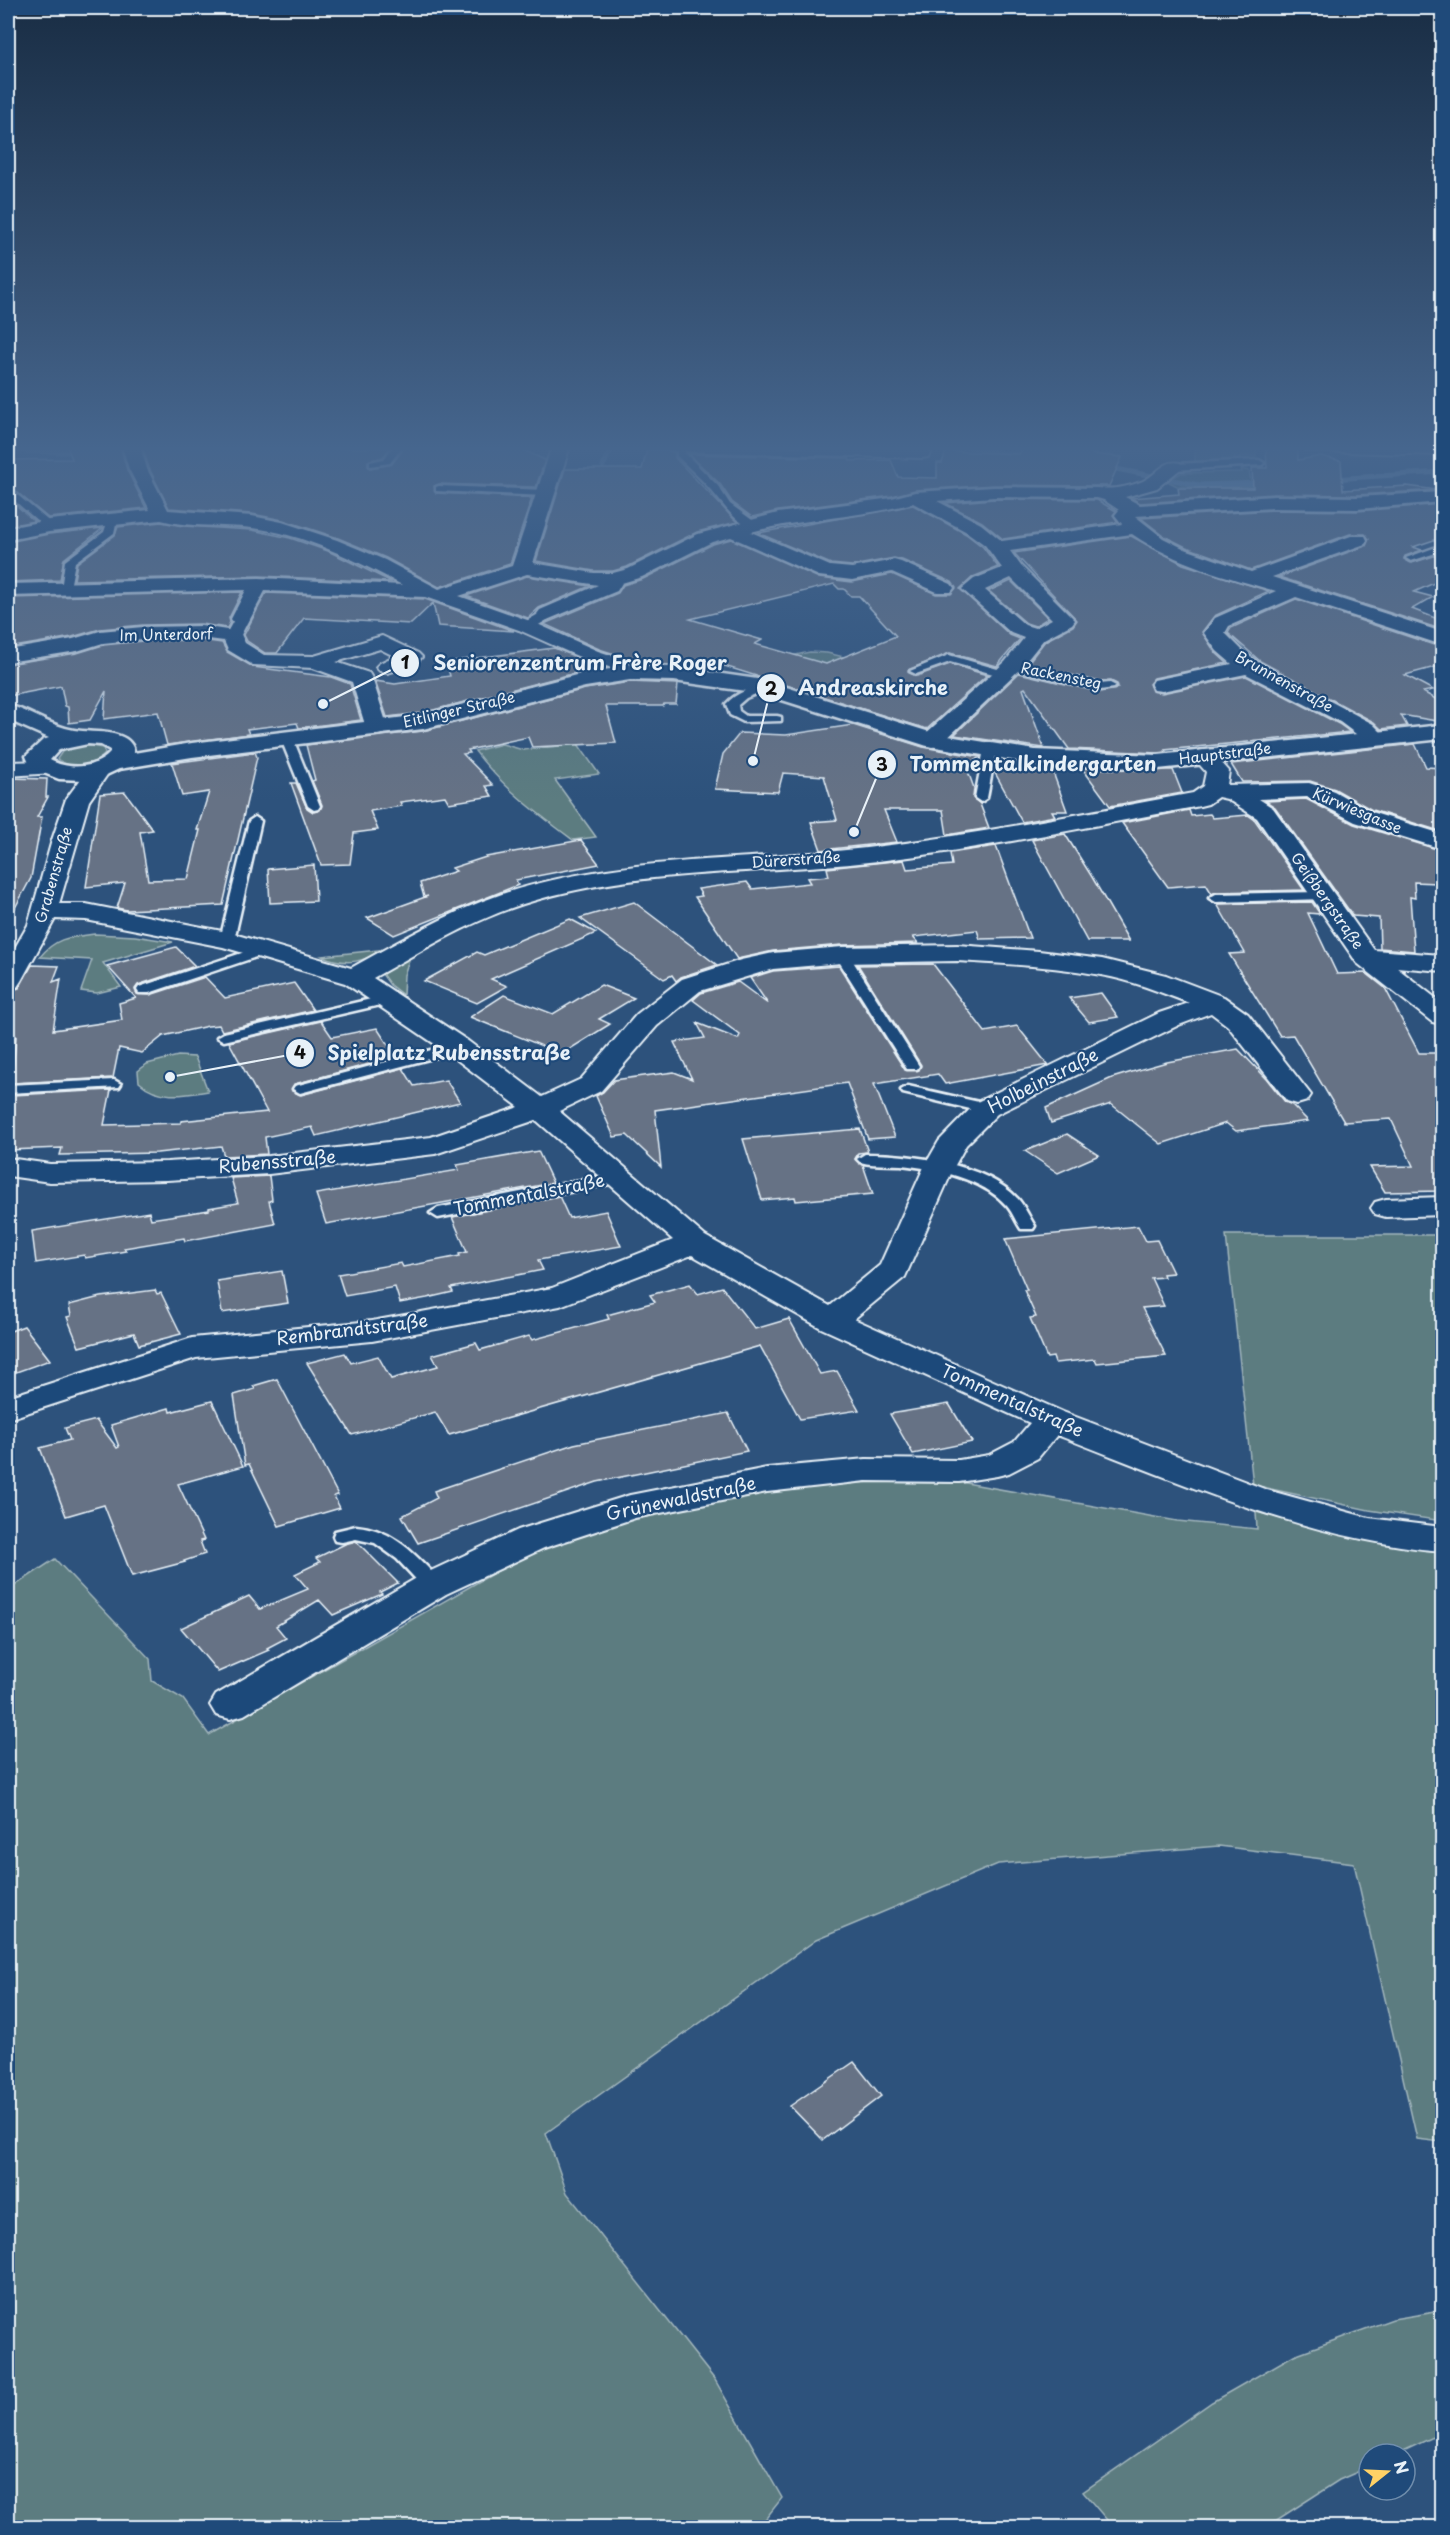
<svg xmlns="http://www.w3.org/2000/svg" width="1450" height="2535" font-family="'Playpen Sans',sans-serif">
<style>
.green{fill:#5b7b80;stroke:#a2b6bc;stroke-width:1.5}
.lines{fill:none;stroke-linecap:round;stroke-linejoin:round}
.stream{stroke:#8aaac7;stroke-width:5}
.building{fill:#667285;stroke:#e8f1f8;stroke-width:1.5;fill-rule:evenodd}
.service-casing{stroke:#e8f1f8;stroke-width:5}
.pedestrian-casing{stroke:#e8f1f8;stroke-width:4}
.minor-casing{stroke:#e8f1f8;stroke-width:4}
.secondary-casing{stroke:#e8f1f8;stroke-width:5}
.service{fill:#1f4a7a;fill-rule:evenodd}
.pedestrian{fill:#1f4a7a;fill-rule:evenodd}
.minor{fill:#1f4a7a;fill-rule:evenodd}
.secondary{fill:#1f4a7a;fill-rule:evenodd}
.labels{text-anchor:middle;stroke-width:4.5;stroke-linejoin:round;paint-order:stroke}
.far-street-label{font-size:15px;fill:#e8f1f8;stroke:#1f4a7a}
.street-label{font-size:18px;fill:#e8f1f8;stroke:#1f4a7a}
.leader{fill:none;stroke:#e8f1f8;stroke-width:2}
.callout-dot{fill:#e8f1f8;stroke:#1f4a7a;stroke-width:2}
.mark-label{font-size:18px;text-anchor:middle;font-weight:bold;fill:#111}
.callout-label{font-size:20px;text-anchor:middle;font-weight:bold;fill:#e8f1f8;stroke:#1f4a7a;stroke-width:4.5;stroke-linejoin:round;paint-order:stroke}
</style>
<rect width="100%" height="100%" fill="#2d527c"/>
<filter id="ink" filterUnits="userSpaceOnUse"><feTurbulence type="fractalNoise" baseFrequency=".0167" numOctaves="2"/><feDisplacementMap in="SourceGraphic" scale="12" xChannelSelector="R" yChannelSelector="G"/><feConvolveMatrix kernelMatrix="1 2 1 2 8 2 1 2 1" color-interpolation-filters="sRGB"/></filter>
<g filter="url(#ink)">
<path class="green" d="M1198 446 1256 448V456L1234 457V460H1213L1212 463 1199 464 1195 461V453Z
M1241 469 1249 471 1252 487 1177 486 1167 481 1181 473 1242 472Z
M810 652 827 653 844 657 795 687 749 679 791 656Z
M502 744 523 750 578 744 599 774 555 780 596 837 573 840C537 813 503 788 475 751Z
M84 745 103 748 105 754C95 767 70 769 57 759L64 749Z
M95 934 135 936 173 942 103 963 121 987 97 993 81 991 92 960 40 957C56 937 70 937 95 934Z
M388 949C364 961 348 967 322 956Z
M411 954 404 975 403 995 390 985 382 974 385 968Z
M178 1056 195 1057 208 1091C184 1095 159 1100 139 1082L138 1071 147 1064Z
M1226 1235H1442V1521L1369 1510 1253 1485Z
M871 1482 966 1483 1177 1521 1257 1529 1256 1512 1368 1540 1442 1547V2142L1417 2139 1354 1863 1219 1846 998 1864 816 1940 546 2133 567 2193 715 2380 782 2498 759 2527 8 2528V1590L55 1559 150 1659 152 1681 183 1699 209 1735 538 1548 635 1517 771 1490Z
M1442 2311V2433L1397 2454H1369V2467L1339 2480 1266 2527H1113L1083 2492 1212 2402 1294 2355 1393 2319Z"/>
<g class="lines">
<path class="stream" d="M958 446 1015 455
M8 451 79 452
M603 466 611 450
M1106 467 1199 485 1264 483
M1332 479 1442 472"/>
</g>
<path class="building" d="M67 446H120L127 470 146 508 48 518 8 485V460L72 459Z
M142 446 390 448 383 457 368 461V466L370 468 392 464 405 447 521 449 545 460 536 487 439 484 434 486 436 493 532 498 510 564 439 587 386 558 338 538 283 520 252 514 169 508 149 468Z
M1024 446H1096L1092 454 1122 457 1109 486 994 485 915 490 892 496 778 511 752 517 732 502 720 484 689 454 849 458 850 461 891 460 898 477 937 478V463H942L946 451 1019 454Z
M1266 449 1298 450V460L1321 456 1341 461 1343 490 1407 486 1437 490 1357 495 1274 494 1140 503 1131 498 1179 494 1178 488H1253L1252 468H1267Z
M647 450H667L675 453V458L737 522 697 532 627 567 613 571H594L536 561 565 469H642Z
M8 498 34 521 8 526Z
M994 499 1097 500 1116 511 1113 515 1118 522 1003 539 982 522 945 503Z
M1443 504V537L1413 547 1422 550 1405 556 1404 559 1412 563 1437 555 1443 557V579L1414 592 1433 597 1412 609 1443 621V626L1437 628 1279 577 1366 546 1369 539 1365 534H1350L1251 570 1186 547 1164 536 1141 518 1274 510 1357 511Z
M913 505 966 534 983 547 998 567 973 577 960 589 1010 635 1020 639 997 666 950 653 908 670 909 673 917 676 950 664 987 675 927 729 715 663 706 669 674 665 633 664 624 657 599 649 544 624 618 593 623 585 643 579 713 544 731 539 819 578 852 582 892 574 936 594H951L956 588 952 582 902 560 894 558 852 566 831 564 758 533ZM834 584 839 589H844L851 596H859L896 636 826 664 755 644 762 640 690 619Z
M161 522 183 526 252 530 290 538 328 551 392 582 259 576 74 580 77 563 115 535 118 527Z
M103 528 64 559 60 580 8 582V542L49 534Z
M1131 536 1183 564 1269 591 1214 616 1202 632 1215 652 1227 663 1154 678 1149 684 1152 691 1162 693 1246 676 1339 724 1350 732 1165 750 1166 752 1158 753 1069 749 1025 688 1023 689 1044 748 954 735 1019 673 1099 692 1118 688 1117 684 1111 681 1100 682 1027 664 1045 641 1073 626 1077 620 1014 553Z
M527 576 590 586 539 608 528 618 466 596Z
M1011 581 1048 618 1035 626 1026 623 989 591Z
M242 592 229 618 230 622 227 628 201 624 143 625 100 629 72 637 8 648V598Z
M266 593 425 599 514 631 438 626 433 603 411 624 304 618 277 653H265L247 641 244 635Z
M1296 599 1443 648V665L1405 675 1433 690 1423 692 1443 703V722L1401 715 1407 726 1381 729 1374 722 1260 661 1228 633 1231 628Z
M201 640 222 643 227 652 253 667 331 677 350 684 361 720 299 728 297 723 247 729 249 734 167 745 158 712 104 719 106 691 90 720 69 723 68 707 65 706 61 686 8 696V664L77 653 103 645 143 641Z
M554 648 604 668 583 671 422 713 387 717 375 681 395 684 450 676 446 662Z
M630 682 678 684 676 704H664L663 706H606L616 743 532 747 528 737 468 750 470 753 463 754 493 785 486 786 492 796 449 803 445 796 400 802 402 806 370 811 378 830 354 833 350 864 321 865 291 783H296L307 808 313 812 320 810 322 805 312 781 315 780 306 745 423 731 585 689Z
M853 725 923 747 980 757 966 766 974 788 973 798 980 804 989 828 947 835 943 810H884L897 842 821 850 811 822 837 820 824 776 783 773 778 792 715 789 723 754 740 733 786 735Z
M1415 744 1426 767 1443 768V832L1372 810 1335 789 1310 781 1242 782 1231 764Z
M255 752 257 757 223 905 127 910 117 908 125 883 86 887 100 794 125 792 153 830 140 832 148 880 188 879 200 830H197L209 792 182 796 172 763Z
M996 760 1051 767 1067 811H1052L1055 816 1022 822 994 771Z
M1082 768 1173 770 1182 793 1110 806Z
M8 778 47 779 46 797H48L37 817H42L31 878 8 921Z
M1306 799 1354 824 1443 851V861L1437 860V883L1414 882 1415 898 1410 897 1414 951 1380 948 1379 918 1353 916 1275 807 1266 801Z
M1189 810 1191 816 1210 814 1213 818 1248 815 1255 820 1304 890 1216 892 1212 894 1206 884 1168 887 1122 823Z
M1065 834 1092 877 1129 941H1087L1032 840Z
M581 840 599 864 516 880 518 885 394 935 367 918 428 896 424 897 420 883 456 871 452 868 486 857Z
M996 846 1030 938 980 939 977 930 913 937 918 943 842 945 773 951 737 959 695 897 702 896 698 889 747 882 752 889 810 883 807 878 829 876 827 868 904 860 907 869 952 865 950 853Z
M314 865 316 901 270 903 268 869Z
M634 902 717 965 681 977 676 981 672 975 664 979 580 918Z
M1312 902 1320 914 1308 913 1337 974 1366 973 1385 988 1419 1053H1443V1191L1385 1192 1370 1167 1413 1166 1391 1119 1344 1122 1293 1035 1280 1036 1229 954 1245 953 1217 904Z
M570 919 596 933 491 979 507 986 477 1003 424 981 477 952 484 955Z
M176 947 195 966 138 985 135 989 137 994 150 995 205 977 225 998 294 983 313 1010 222 1031 219 1025 208 1026 163 1036 142 1053 119 1048 113 1078 12 1083 16 1036H8V991L19 988 32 965 59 966 53 982 61 979 53 1030 122 1020 119 1003 136 998 107 966Z
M933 964 985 1032 1017 1026 1048 1065 945 1084 938 1074 874 1084 895 1137 868 1139 847 1083 655 1110 661 1167 627 1135 614 1137 596 1096 603 1092 614 1080 674 1072 692 1079 674 1042 705 1038 697 1023 738 1039 740 1035 693 1000 701 993 738 982 768 1004 750 978 773 971 839 966 905 1070H919L921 1065 858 965Z
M601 985 634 998 599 1019 610 1024 562 1054 470 1017 504 995 553 1014Z
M1101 993 1118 1017 1089 1022 1069 998Z
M321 1021 332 1037 377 1028 396 1057 294 1084 292 1091 301 1095 403 1068 414 1086 446 1080 460 1102 316 1136 312 1127 265 1137 267 1154 224 1156 221 1146 157 1153 60 1155 62 1148 8 1150V1096L12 1095 111 1090 104 1125 181 1123V1121L267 1112 229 1042Z
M1238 1049 1266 1078 1285 1102 1292 1105 1308 1121 1236 1131 1226 1123 1161 1144 1111 1104 1051 1123 1046 1108 1112 1078 1142 1069 1167 1062Z
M860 1129 868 1152 858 1153 855 1159 863 1165 873 1194 796 1201 795 1197 762 1200 743 1139Z
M1067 1134 1099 1155 1058 1173 1025 1151Z
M538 1151 553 1183 326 1224 316 1194 459 1170 457 1165Z
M269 1176 272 1200 269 1201 275 1224 185 1241 184 1238 124 1248 126 1251 85 1258 84 1255 36 1263 32 1231 149 1212 151 1219 209 1210V1208L238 1203 231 1178Z
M559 1196 569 1218 606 1211 621 1246 538 1260 543 1270 451 1288 453 1292 427 1298 400 1303 395 1287 345 1296 338 1274 401 1263 403 1267 460 1256 459 1254 467 1252 452 1217Z
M1138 1226 1146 1241 1157 1240 1173 1273 1163 1274 1164 1277 1151 1278 1164 1306 1142 1308 1166 1356 1097 1363 1095 1359 1055 1363 1053 1357 1047 1358 1030 1318 1036 1317 1024 1290H1027L1005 1239Z
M282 1271 288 1303 222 1313 217 1281Z
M690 1284 698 1294 722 1287 755 1329 789 1319 820 1374 837 1371 859 1410 800 1419 760 1346 449 1435 435 1412 352 1435 307 1363 345 1353 351 1363 378 1356 391 1379 438 1366 432 1355 476 1343 480 1350 529 1336 532 1340 609 1319 607 1315 655 1302 650 1295Z
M155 1290 157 1294 161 1293 181 1334 139 1345 134 1333 79 1347 67 1317 71 1316 69 1305 100 1297Z
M24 1326 50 1360 8 1375V1332Z
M277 1379 338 1495 334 1496 340 1508 279 1526 249 1464 245 1465 234 1395 255 1389 253 1386Z
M212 1401 243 1466 178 1484 204 1540 200 1541 205 1554 184 1561 185 1562 132 1576 104 1505 66 1516 40 1448 70 1440 65 1428 96 1420 117 1448 119 1447 111 1425 169 1408 170 1412Z
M949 1404 972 1442 913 1454 890 1414Z
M728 1413 747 1451 597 1482 418 1543 402 1516 437 1498 434 1491 574 1444Z
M356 1541 398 1583 380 1592 382 1594 333 1615 319 1600 276 1626 286 1638 267 1648 269 1650 218 1672 181 1628 249 1596 260 1609 308 1589 295 1574 320 1562 316 1558 345 1544Z
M854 2062 881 2096 823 2140 790 2106Z"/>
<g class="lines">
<defs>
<path id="service" d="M394 446H403L390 463 370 466V462L384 459Z
M677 446H687L685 453 718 486 730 504 755 522V526C737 528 721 500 710 489 700 477 688 467 677 456Z
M1259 460 1264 463 1262 465 1174 470 1169 467 1174 464Z
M439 486 546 490 551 493 546 496 436 491V487Z
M8 487 52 524V528H46L8 495Z
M109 517 117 519 114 533 75 562 70 588 61 590 65 561 104 532Z
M1442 545V551L1411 561 1406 558Z
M949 655 1008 672 1010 674 1004 677 950 662 916 674 910 671Z
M1012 663 1100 684 1110 683 1116 686 1114 688 1100 690 1008 668 1006 666Z
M764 684 768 685V689L746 698 738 705 739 711 746 716H777L781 717V721L744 722 730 715 726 704C736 693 750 688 764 684Z
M287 735 293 739 320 806 318 809 314 810 308 806 281 739Z
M990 745 996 749 987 798 981 802 975 798 984 749Z
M255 817 261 821 234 940 227 944 220 940 249 821Z
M1322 892 1327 893 1329 896 1327 899 1216 902 1209 898 1216 894Z
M263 946 270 950 268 953 149 993H139L137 990 139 987Z
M842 951 849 955 919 1066 917 1069H907L905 1066 835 955Z
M384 996 391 1000 389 1003 224 1041 217 1037 224 1033Z
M458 1043 465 1047 463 1050 300 1093 293 1089 295 1086Z
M114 1080 121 1084 119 1087 8 1093V1085Z
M908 1086 992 1105 995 1108 987 1113 903 1093 901 1090Z
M865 1154C911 1154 985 1163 1018 1199 1025 1207 1029 1217 1035 1226L1033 1229H1021C1016 1222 1013 1213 1007 1206 983 1178 936 1169 901 1165 887 1164 873 1166 860 1162L857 1159Z
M619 1173 627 1178 625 1181 438 1218 430 1213 438 1208Z
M356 1526C394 1529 415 1555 440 1580L443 1585 440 1590 433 1592 426 1590 397 1559 375 1543 356 1539 342 1542 335 1541 333 1536 335 1531Z"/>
<path id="pedestrian" d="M547 609 555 614 552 617 532 629H520L518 626Z
M241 614 249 619 239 639 233 641 227 639 225 636 236 616Z"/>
<path id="minor" d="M122 446H140L147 469 168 510 252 516 282 522 337 540 385 560 439 589 512 566 552 446H570L533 563 594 573H613L628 569 698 534 778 513 892 498 915 492 994 487 1097 488C1113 490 1128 487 1143 481 1157 475 1164 459 1180 463L1183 467 1157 488 1125 497 1140 505 1274 496 1357 497 1442 492V502L1357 509 1274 508 1135 516 1163 538 1185 549 1251 572 1351 536H1365L1367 540 1365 544 1272 577 1442 632V645L1296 597 1229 626 1225 633 1245 653 1259 663 1373 724 1387 738 1384 743 1376 745 1368 743 1340 722 1246 674 1162 691 1154 690 1151 685 1154 680 1232 664 1217 651 1204 633 1215 618 1276 591C1226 577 1176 564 1132 534L1010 551 1021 566 1075 620 1072 624 1044 639 1019 670 940 745 932 747 924 745 921 740 924 735 1005 662 1024 638 1011 633 962 589 974 579 1002 568 985 545 967 532 913 503C860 518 804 518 751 532L830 566 852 568 894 560 901 562 951 584 954 588 951 592H937L892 572 852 580 819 576 731 537 712 542 642 577 622 583 617 591 547 620 540 618 537 614 540 610 598 585 527 574 459 596 533 622 598 651 623 659 641 673 638 678 630 679 622 678 609 667 584 659 519 630 425 597 265 591 248 623H234L231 619 246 590 8 596V584L259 578 402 585C358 561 302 533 252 528 222 524 190 528 161 520L49 532 8 540V528L49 520 150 510 129 469ZM994 497 1097 498 1104 500 1119 510 1115 515 1122 524 1002 541 981 524 937 501ZM1011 578 1052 619 1035 628 1025 625 985 590Z
M667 446 922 448 928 449 931 453 928 457 922 458 676 451 670 450Z
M1302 446H1442V455L1311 451 1305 450Z
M201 626 240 632 245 643 264 655 314 656 382 636 418 653 422 657 418 661 394 671 387 673 380 671 376 667 380 663 394 656 380 649 336 662 369 673 372 678 388 728 385 733 377 735 369 733 366 728 352 682 313 668 253 665 228 650 224 641 201 638 143 639 103 643 77 651 8 662V650L73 639 100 631 143 627Z
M1204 750 1212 752 1229 771 1227 785 1309 783 1334 791 1371 812 1442 834V849L1355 822 1307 797 1259 799 1273 808 1374 950 1442 955V971L1396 967 1442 1003V1024L1432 1022 1357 963 1257 818 1227 799 1218 797 1208 804 1200 806C1093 826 986 848 878 861 760 875 638 867 523 904 470 921 421 951 373 978L468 1041 542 1097 581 1079 637 1014 682 979 741 960 773 953 842 947 957 945 1039 951 1102 959 1166 975 1224 997 1248 1014 1311 1095 1307 1101 1297 1104 1287 1101 1228 1026 1211 1013 1179 1025 997 1114 966 1145 954 1167 905 1277 854 1319 1063 1412 1267 1490 1369 1518 1442 1527V1551C1308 1540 1182 1483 1057 1435L1038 1458 1009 1473 997 1476 959 1482 866 1481 767 1492 635 1518 544 1548 446 1594 244 1715 230 1719 216 1715 210 1705 216 1695 420 1576 518 1530 630 1495 767 1468 866 1459 959 1460 989 1455 1014 1442 1030 1423 821 1328 692 1255 560 1306 372 1341 196 1358 8 1419V1397L192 1338 372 1321 552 1288 673 1240 536 1120 435 1154 269 1174 167 1180 50 1182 8 1176V1158L50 1164 167 1162 269 1156 431 1137 519 1107 448 1053 345 983 223 947 86 920 55 919 21 981 17 987 8 989V960L28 925 52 840 66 799 92 764 100 762 108 764 111 769 89 801 59 904H86L227 932 351 968C400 941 449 912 502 894 620 855 744 862 866 848 976 835 1084 813 1193 793L1203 786 1206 772 1193 757 1196 752ZM957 961C1005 964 1053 966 1101 975 1131 980 1160 992 1189 1003L1159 1013 977 1102 939 1141 924 1167 880 1265 830 1306 705 1236 559 1111 601 1091 657 1026 700 991 773 969 842 963Z
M46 761 54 763 57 768 54 773 8 776V762Z
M1442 1197V1215L1386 1217 1375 1214 1371 1208 1375 1202 1386 1199Z"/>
<path id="secondary" d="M630 666 674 667 764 680 936 734 1035 750 1158 755 1442 725V739L1158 769 1035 764 924 745 760 693 674 681 630 680 585 687 423 729 192 757 119 769 104 776 83 780 59 779 31 768 26 756 43 740 49 738 8 720V705C31 711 50 726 74 730 90 733 105 730 120 736 128 739 134 745 134 753L192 743 422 715 584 673ZM88 744 101 745 110 750V753C96 769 68 770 50 760L59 750Z"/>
</defs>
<use href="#service" class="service-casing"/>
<use href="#pedestrian" class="pedestrian-casing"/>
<use href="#minor" class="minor-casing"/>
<use href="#secondary" class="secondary-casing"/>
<use href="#service" class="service"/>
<use href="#pedestrian" class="pedestrian"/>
<use href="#minor" class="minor"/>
<use href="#secondary" class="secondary"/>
</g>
</g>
<linearGradient id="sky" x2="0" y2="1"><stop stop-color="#192d44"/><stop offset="0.56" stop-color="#46668e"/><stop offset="1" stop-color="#46668e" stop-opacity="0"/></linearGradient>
<rect width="1450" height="801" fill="url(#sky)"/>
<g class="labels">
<g class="far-street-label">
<text transform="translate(166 635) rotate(-1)" y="5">Im Unterdorf</text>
<text transform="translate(1061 676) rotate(12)" y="5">Rackensteg</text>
<text transform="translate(1284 682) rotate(29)" y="5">Brunnenstraße</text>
<text transform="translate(459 710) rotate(-13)" y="5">Eitlinger Straße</text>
<text transform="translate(1225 754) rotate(-7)" y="5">Hauptstraße</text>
<text transform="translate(1357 811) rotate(23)" y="5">Kürwiesgasse</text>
<text transform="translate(796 860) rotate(-4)" y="5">Dürerstraße</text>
<text transform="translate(54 875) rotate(-74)" y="5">Grabenstraße</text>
<text transform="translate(1327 901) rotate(55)" y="5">Geißbergstraße</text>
</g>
<g class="street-label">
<text transform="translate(1043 1081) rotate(-27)" y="6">Holbeinstraße</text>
<text transform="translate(277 1162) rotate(-5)" y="6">Rubensstraße</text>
<text transform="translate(529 1195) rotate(-11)" y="6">Tommentalstraße</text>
<text transform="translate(352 1330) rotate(-7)" y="6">Rembrandtstraße</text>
<text transform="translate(1012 1401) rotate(24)" y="6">Tommentalstraße</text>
<text transform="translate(681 1499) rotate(-12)" y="6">Grünewaldstraße</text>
</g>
</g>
<path class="leader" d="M323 704L405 663M753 761L771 688M854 832L882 764M170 1077L300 1053"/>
<g class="callout-dot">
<circle cx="323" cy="704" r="6"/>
<circle cx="753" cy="761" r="6"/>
<circle cx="854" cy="832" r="6"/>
<circle cx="170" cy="1077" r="6"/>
<circle cx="405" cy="663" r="15"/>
<circle cx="771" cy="688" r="15"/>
<circle cx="882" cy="764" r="15"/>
<circle cx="300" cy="1053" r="15"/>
</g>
<g class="mark-label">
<text x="405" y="669">1</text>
<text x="771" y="695">2</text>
<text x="882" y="771">3</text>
<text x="300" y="1059">4</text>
</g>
<g class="callout-label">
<text x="580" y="670">Seniorenzentrum Frère Roger</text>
<text x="873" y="695">Andreaskirche</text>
<text x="1033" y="771">Tommentalkindergarten</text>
<text x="449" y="1060">Spielplatz Rubensstraße</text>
</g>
<rect width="1450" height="2535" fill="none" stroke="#1f4a7a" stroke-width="30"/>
<rect x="15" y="15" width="1420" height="2505" fill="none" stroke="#e8f1f8" stroke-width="2" filter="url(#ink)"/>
<g transform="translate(1387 2472) rotate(72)"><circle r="28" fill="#1f4a7a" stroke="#6f8dac" stroke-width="1.5"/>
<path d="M0-4.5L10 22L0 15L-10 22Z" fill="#ffd166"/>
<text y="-9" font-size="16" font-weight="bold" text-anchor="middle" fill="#e8f1f8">N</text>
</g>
</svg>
